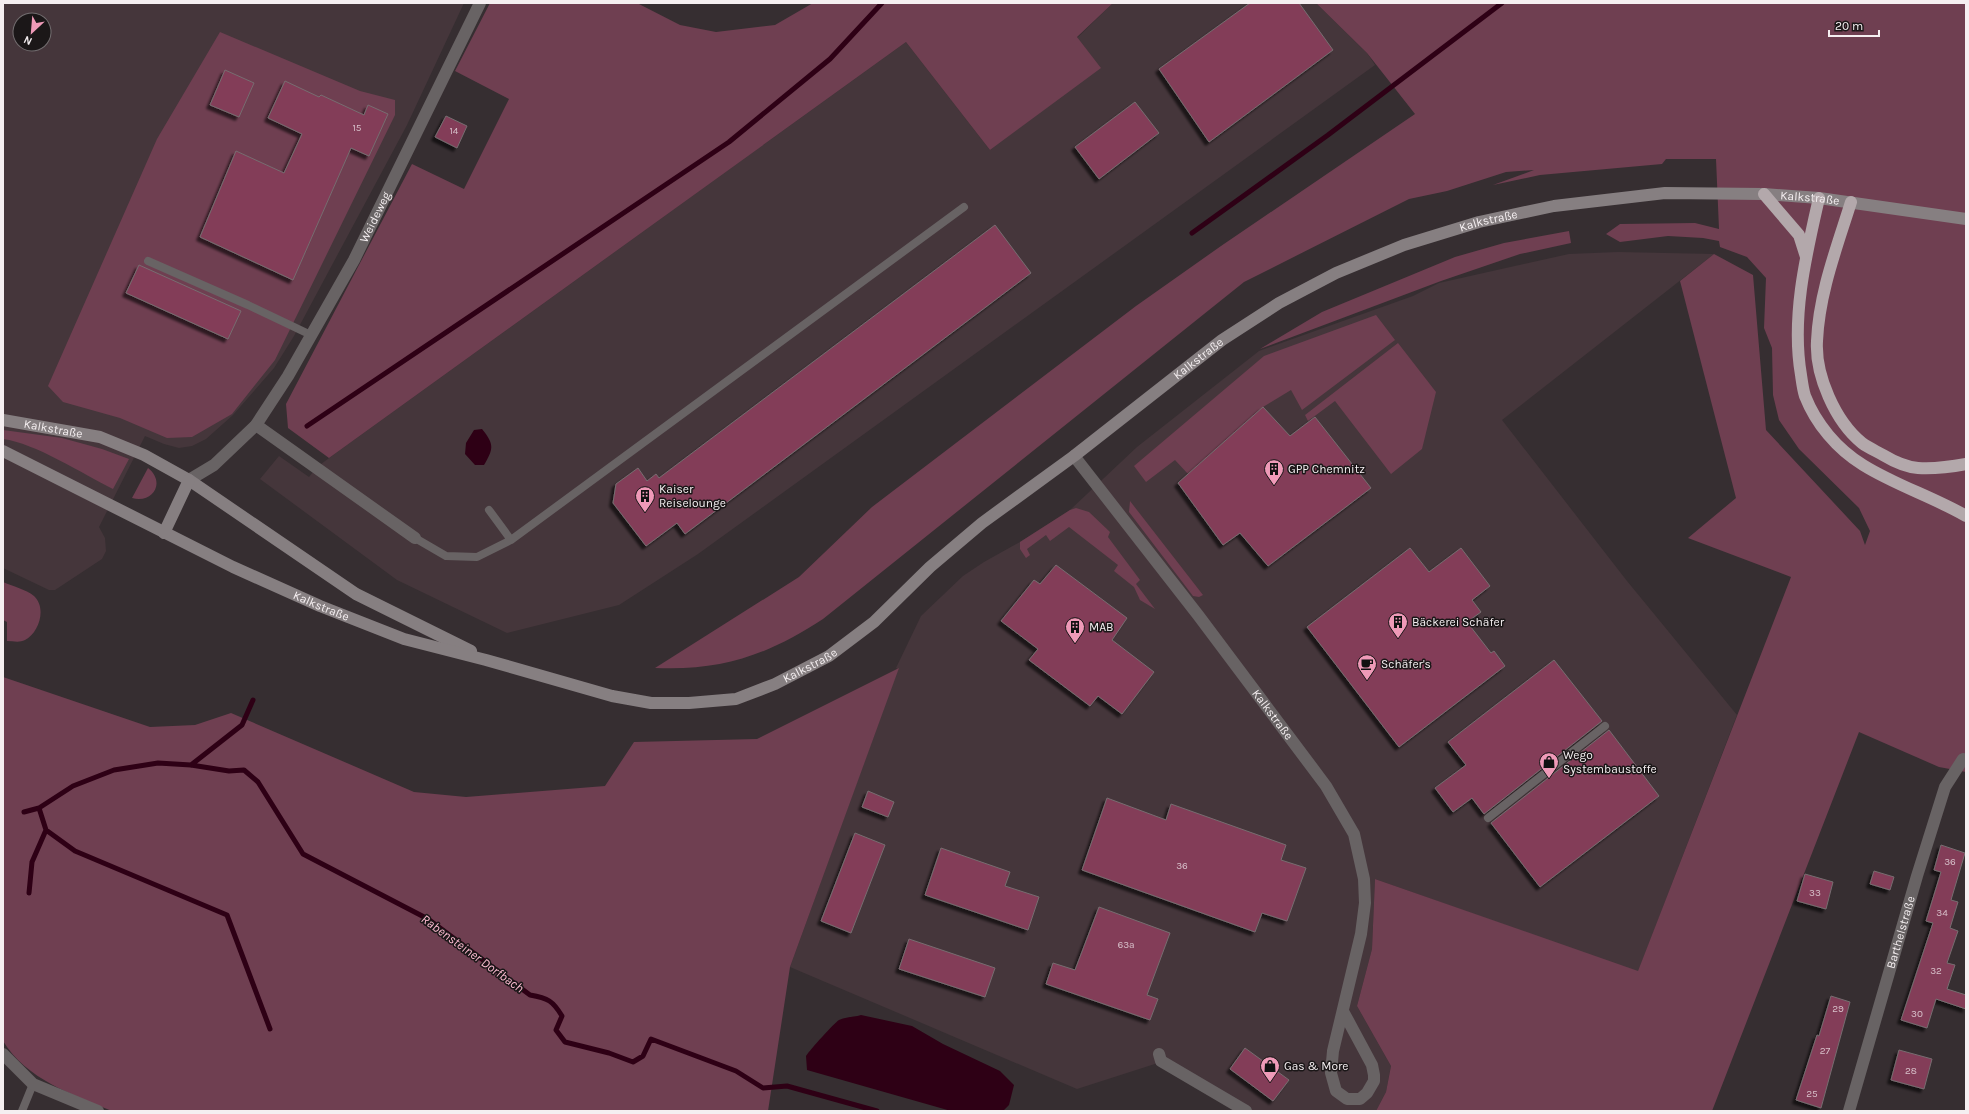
<svg xmlns="http://www.w3.org/2000/svg" width="1969" height="1114" font-family="Karla,sans-serif">
<style>
.built{fill:#45363b;fill-rule:evenodd}
.green{fill:#6f3f51}
.water{fill:#2e0015}
.lines{fill:none;stroke-linecap:round;stroke-linejoin:round}
.stream{stroke:#2e0015;stroke-width:5}
.building{fill:#833c58;stroke:#776d70;filter:url(#shadow)}
.lane{stroke:#686364;stroke-width:8}
.street{stroke:#686364;stroke-width:12}
.secondary{stroke:#867f81;stroke-width:12}
.highway{stroke:#b3a8ab;stroke-width:12}
.labels{text-anchor:middle;stroke-width:3;stroke-linejoin:round;paint-order:stroke}
.number-label{font-size:10px;fill:#d8c2cb}
.street-label{font-size:12px;fill:#f5eff1;stroke:#1b1718}
.poi-label{font-size:12px;fill:#f5eff1;stroke:#1b1718;text-anchor:start}
.water-label{font-size:13px;font-style:italic;fill:#fdbbd1;stroke:#1b1718}
</style>
<defs>
<filter id="shadow"><feDropShadow dx="-3.5" dy="3.5" stdDeviation="1" flood-color="#0009"/></filter>
</defs>
<rect width="100%" height="100%" fill="#362e31"/>
<path class="built" d="M3 3H464L407 125 294 336 274 368 233 415 206 439 192 446 179 448 164 444 145 436 99 527 105 538 106 551 102 559 55 590H49L3 568ZM20 20H44V44H20Z
M1113 3H1316L1367 53 1375 65 698 554 619 605 507 633 397 580 260 479 279 456 309 477 317 467 340 450 906 42 990 150 1100 67 1077 38Z
M1618 252 1714 254 1502 420 1627 581 1737 715 1638 972 1375 879 1372 949 1357 1006 1391 1066 1386 1092 1376 1111H1244L1161 1062 1077 1089 790 967 898 669 896 668 921 616 963 576 984 562 1020 542 1070 510 1137 447 1259 351 1413 296 1439 283 1569 254Z"/>
<path class="green" d="M490 3H637L680 25 716 32 775 25 813 3H1113L1077 37 1101 68 990 150 906 42 329 458 288 428 286 404 412 164 464 189 509 99 455 71Z
M1316 3H1966V772L1939 767 1859 732 1712 1111H1376L1386 1092 1391 1066 1357 1006 1372 949 1375 879 1638 971 1791 577 1688 538 1736 498 1680 281 1714 254 1753 275 1766 430 1860 531 1865 545 1870 531 1859 508 1799 449 1779 420 1773 395 1772 348 1764 328 1766 278 1747 257 1720 247 1719 241 1703 238 1668 236 1620 242 1606 234 1620 224 1695 223 1719 229 1716 159H1666L1662 164 1540 175 1493 185 1534 170 1506 172 1447 191 1409 199 1244 282 823 619C768 655 722 671 655 668L799 577 872 507 1136 306 1221 246 1415 114 1367 53Z
M220 32 360 91 395 100V115L275 360 232 414 192 437 167 438 120 418 63 402 48 386 157 139Z
M1569 231 1571 243 1520 254 1441 281 1260 349 1322 312 1455 257 1504 243Z
M1376 315 1395 340 1302 410 1291 390 1263 407 1188 474 1175 460 1146 482 1134 466 1264 356Z
M1398 343 1436 392 1422 449 1391 474 1335 401 1308 421 1305 415Z
M3 430 62 438 102 449 129 459 113 489C83 474 35 443 3 439Z
M148 468C166 482 153 504 132 498Z
M1130 501 1203 595 1199 597 1193 596 1129 512Z
M1076 508 1089 512 1110 532 1108 537 1140 580 1136 584 1155 609 1140 600 1134 587 1114 571 1118 565 1069 527 1050 541 1046 535 1027 549 1030 555 1026 558 1020 549V542L1070 510Z
M3 582C12 586 27 590 34 596 47 608 39 633 25 640 19 643 13 641 7 641V622L3 620Z
M899 668 790 967 768 1111H112C73 1095 26 1079 3 1041V677L150 727 195 725 231 713 414 792 466 797 605 786 634 742 757 739Z"/>
<path class="water" d="M482 429C494 444 494 448 484 465H475L465 454 466 443 474 430Z
M861 1015 912 1026 943 1044 1000 1071 1014 1085 1009 1105 1003 1111H951L807 1070 806 1056C810 1050 834 1023 839 1020 845 1017 855 1017 861 1015Z"/>
<g class="lines">
<path class="stream" d="M1192 233 1328 135 1502 3
M307 426 729 142 830 59 882 3
M191 765 242 725 253 700
M39 808 46 830 75 851 227 915 270 1029
M24 812 39 808 73 786 114 770 158 763 191 765 229 771 244 770 258 782 303 854 428 919 530 995C548 998 553 1001 562 1016L556 1030 565 1042 609 1053 633 1062 643 1056 651 1039 736 1071 763 1088 787 1086 877 1111
M29 893 32 862 46 830"/>
</g>
<path class="building" d="M1250 3H1299L1333 50 1209 142 1159 69Z
M225 70 254 83 239 117 210 105Z
M285 81 319 97 321 95 364 115 368 105 388 114 369 156 351 148 293 280 200 237 236 151 284 173 302 134 268 118Z
M1135 102 1159 133 1099 179 1075 147Z
M446 116 467 126 457 148 435 137Z
M995 225 1031 273 685 534 677 523 646 546 613 503 616 484 638 468 647 481 656 474 659 478Z
M139 265 241 311 228 339 126 293Z
M1263 407 1290 436 1315 417 1371 488 1268 566 1240 533 1223 545 1178 483Z
M1410 548 1429 572 1461 548 1490 586 1472 600 1481 612 1467 622 1491 653 1494 651 1505 666 1399 747 1307 627Z
M1056 565 1127 618 1112 640 1154 672 1122 714 1098 696 1090 706 1029 660 1038 649 1001 621 1034 580 1040 584Z
M1554 660 1602 721 1484 814 1472 798 1453 812 1435 788 1466 765 1448 742Z
M1609 730 1659 796 1540 887 1491 823Z
M868 791 894 802 888 817 862 807Z
M1107 798 1166 820 1171 804 1286 845 1281 860 1306 868 1287 921 1262 913 1255 932 1082 870Z
M855 833 885 845 851 933 821 921Z
M1941 845 1965 853 1951 900 1958 902 1950 928 1958 931 1947 963 1955 965 1947 989 1966 995V1009L1936 999 1927 1028 1901 1020 1933 923 1926 921 1941 872 1934 870Z
M941 848 1010 872 1005 886 1039 897 1028 930 925 895Z
M1874 871 1894 877 1890 890 1870 884Z
M1805 874 1833 882 1826 909 1797 901Z
M1099 907 1170 933 1147 995 1158 999 1150 1020 1046 984 1053 963 1075 970Z
M909 939 995 968 985 997 899 969Z
M1831 996 1850 1002 1821 1108 1796 1100 1817 1035 1819 1036Z
M1245 1048 1289 1080 1273 1101 1230 1069Z
M1899 1050 1932 1059 1924 1089 1891 1080Z"/>
<g class="lines">
<path class="lane" d="M148 261 248 305 311 335
M489 510 511 540
M415 538 446 556 477 557 511 540 964 207
M1488 818 1605 726
M22 1111 33 1084"/>
<g class="street">
<path d="M256 425 415 538"/>
<path id="s1" d="M1074 456 1198 615 1326 786 1354 834 1364 879 1365 903 1361 934 1333 1051 1331 1073 1336 1091 1347 1099H1360L1367 1093 1374 1081V1075L1372 1065 1344 1013"/>
<path id="s2" d="M189 480 214 465 256 425 288 376 354 260 480 3"/>
<path d="M3 1054 33 1084 98 1111"/>
<path d="M1159 1054 1161 1061 1246 1111"/>
<path id="s3" d="M1849 1111 1917 876 1945 787 1963 759"/>
</g>
<g class="secondary">
<path id="s4" d="M3 420 100 437 144 455 189 480 356 594 471 651"/>
<path id="s5" d="M3 451 233 567 320 606 404 639 486 660 612 696 651 703H689L736 699 775 684 829 656 874 622 930 567 982 523 1074 456 1222 340 1279 303 1336 273 1404 245 1479 222 1554 206 1665 193 1764 194 1819 198 1966 219"/>
<path d="M164 533 189 480"/>
</g>
<path class="highway" d="M1764 194 1799 235 1806 257
M1819 198C1806 255 1791 317 1801 375 1802 382 1803 390 1805 396 1816 424 1837 449 1863 465 1895 485 1933 497 1966 516
M1851 202C1837 247 1819 293 1817 341 1815 375 1835 421 1862 443 1869 448 1876 451 1883 455 1893 461 1906 467 1918 468 1934 469 1950 467 1966 464"/>
</g>
<defs>
<symbol id="building-pin" viewBox="-11 -11 22 30"><path d="M0 17L-7.5 6A9.5 9.5 0 1 1 7.5 6Z" fill="#ef9ab8" stroke="#1b1718"/><path d="M-4-6H4V6H1V3H-1V6H-4ZM-2.5-4.3h1.7v1.8h-1.7ZM.8-4.3h1.7v1.8H.8ZM-2.5-1h1.7V.8h-1.7ZM.8-1h1.7V.8H.8Z" fill="#111"/></symbol>
<symbol id="cafe-pin" viewBox="-11 -11 22 30"><path d="M0 17L-7.5 6A9.5 9.5 0 1 1 7.5 6Z" fill="#ef9ab8" stroke="#1b1718"/><path d="M-5.5-4.5H6V0H3Q3 3.5 0 3.5H-2.5Q-5.5 3.5-5.5 0ZM3-3.2v2h1.7v-2ZM-6 4.5H4V6H-6Z" fill="#111"/></symbol>
<symbol id="shop-pin" viewBox="-11 -11 22 30"><path d="M0 17L-7.5 6A9.5 9.5 0 1 1 7.5 6Z" fill="#ef9ab8" stroke="#1b1718"/><path d="M-5-2.5h2.3a2.7 3.5 0 0 1 5.4 0H5L5.5 6h-11ZM-1.5-2.5h3a1.5 2.3 0 0 0-3 0Z" fill="#111"/></symbol>
</defs>
<g fill-rule="evenodd">
<use href="#building-pin" x="1263" y="458" width="22" height="30"/>
<use href="#building-pin" x="634" y="485" width="22" height="30"/>
<use href="#building-pin" x="1387" y="611" width="22" height="30"/>
<use href="#building-pin" x="1064" y="616" width="22" height="30"/>
<use href="#cafe-pin" x="1356" y="653" width="22" height="30"/>
<use href="#shop-pin" x="1538" y="751" width="22" height="30"/>
<use href="#shop-pin" x="1259" y="1055" width="22" height="30"/>
</g>
<g class="labels">
<g class="number-label">
<text x="357" y="131">15</text>
<text x="454" y="134">14</text>
<text x="1950" y="865">36</text>
<text x="1182" y="869">36</text>
<text x="1815" y="896">33</text>
<text x="1942" y="916">34</text>
<text x="1126" y="948">63a</text>
<text x="1936" y="974">32</text>
<text x="1838" y="1012">29</text>
<text x="1917" y="1017">30</text>
<text x="1825" y="1054">27</text>
<text x="1911" y="1074">28</text>
<text x="1812" y="1097">25</text>
</g>
<g class="street-label">
<text dy="4" stroke="none"><textPath href="#s5" startOffset="2009">Kalkstraße</textPath></text>
<text dy="4" stroke="none"><textPath href="#s2" startOffset="327">Weideweg</textPath></text>
<text dy="4" stroke="none"><textPath href="#s5" startOffset="1685">Kalkstraße</textPath></text>
<text dy="4" stroke="none"><textPath href="#s5" startOffset="1361">Kalkstraße</textPath></text>
<text dy="4" stroke="none"><textPath href="#s4" startOffset="51">Kalkstraße</textPath></text>
<text dy="4" stroke="none"><textPath href="#s5" startOffset="354">Kalkstraße</textPath></text>
<text dy="4" stroke="none"><textPath href="#s5" startOffset="865">Kalkstraße</textPath></text>
<text dy="4" stroke="none"><textPath href="#s1" startOffset="326">Kalkstraße</textPath></text>
<text dy="4" stroke="none"><textPath href="#s3" startOffset="186">Barthelstraße</textPath></text>
</g>
<g class="poi-label">
<text x="1288" y="473">GPP Chemnitz</text>
<text x="659" y="493">Kaiser<tspan x="659" dy="14">Reiselounge</tspan></text>
<text x="1412" y="626">Bäckerei Schäfer</text>
<text x="1089" y="631">MAB</text>
<text x="1381" y="668">Schäfer's</text>
<text x="1563" y="759">Wego<tspan x="1563" dy="14">Systembaustoffe</tspan></text>
<text x="1284" y="1070">Gas &amp; More</text>
</g>
<g class="water-label">
<text transform="translate(473 953) rotate(36)" y="5">Rabensteiner Dorfbach</text>
</g>
</g>
<rect width="1969" height="1114" fill="none" stroke="#f5eff1" stroke-width="8"/>
<g transform="translate(32 32) rotate(206)"><circle r="19" fill="#1b1718" stroke="#726d6f"/>
<path d="M0-3L7 15L0 10L-7 15Z" fill="#ef9ab8"/>
<text y="-6" font-size="11" font-weight="bold" text-anchor="middle" fill="#f5eff1">N</text>
</g>
<path d="M1829 30v6h50v-6" fill="none" stroke="#f5eff1" stroke-width="2"/>
<text x="1835" y="30" font-size="12" fill="#f5eff1" stroke="#1b1718" stroke-width="3" paint-order="stroke">20 m</text>
</svg>
